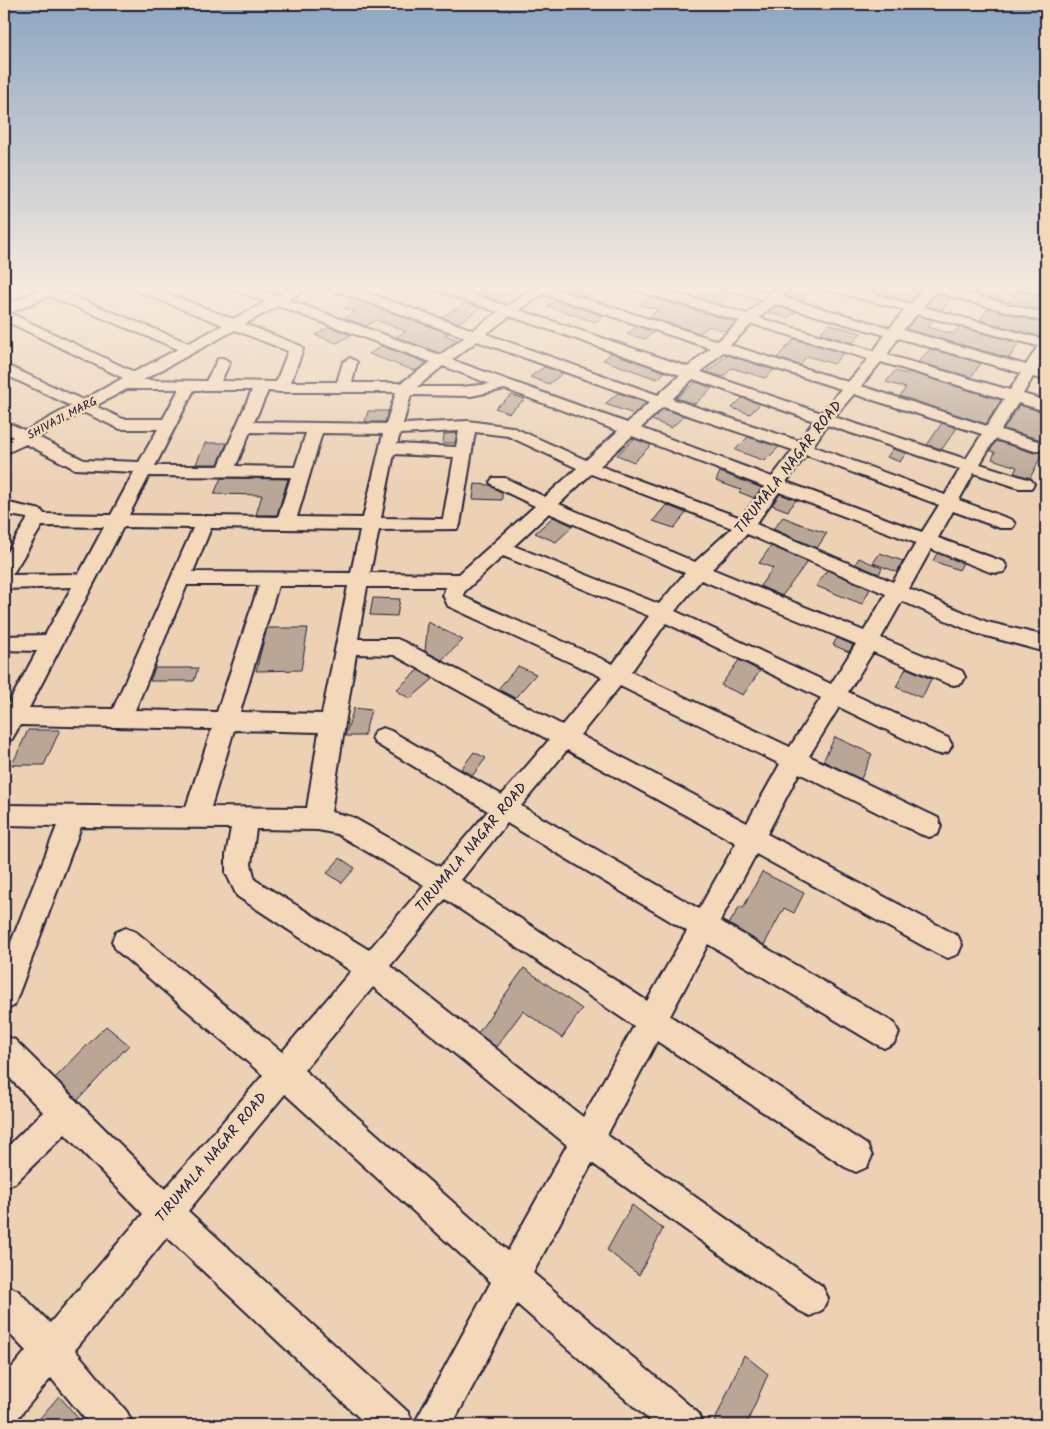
<svg xmlns="http://www.w3.org/2000/svg" width="1050" height="1429" font-family="Kalam,sans-serif">
<style>
.building{fill:#b9a697;stroke:#22223b}
.lines{fill:none;stroke-linecap:round;stroke-linejoin:round}
.minor-casing{stroke:#22223b;stroke-width:4}
.minor{fill:#f4d8ba;fill-rule:evenodd}
.labels{text-anchor:middle;stroke-width:5;stroke-linejoin:round;paint-order:stroke}
.far-street-label{font-size:12px;fill:#22223b;stroke:#f4d8ba}
.street-label{font-size:15px;fill:#22223b;stroke:#f4d8ba}
</style>
<rect width="100%" height="100%" fill="#ecd1b5"/>
<filter id="ink" filterUnits="userSpaceOnUse"><feTurbulence type="fractalNoise" baseFrequency=".02" numOctaves="2"/><feDisplacementMap in="SourceGraphic" scale="10" xChannelSelector="R" yChannelSelector="G"/><feConvolveMatrix kernelMatrix="1 2 1 2 8 2 1 2 1" color-interpolation-filters="sRGB"/></filter>
<g filter="url(#ink)">
<path class="building" d="M493 286H520L497 300 479 294Z
M577 286H604L587 297 569 292Z
M713 286 720 287 722 291 731 293 718 304 698 298Z
M794 286H808L803 301 785 296Z
M852 286H918L920 289 910 302Z
M1005 286H1015L1019 291 1046 297V312L996 299Z
M936 294 951 298 942 310 926 306Z
M650 297 736 322 725 331 709 326 700 333 649 317 658 310 640 305Z
M357 300 448 333 445 335 458 340 440 353 396 337 406 331 376 320 366 326 344 318 356 312 344 308Z
M556 300 604 316 595 322 547 306Z
M466 303 481 308 458 323 442 317Z
M775 306 796 312 788 318 768 313Z
M988 308 1046 324V338L980 320Z
M918 316 933 320 927 327 953 334 959 327 1019 343 1009 358 906 329Z
M829 324 861 333 852 343 820 333Z
M637 326 654 332 645 339 627 334Z
M329 327 351 335 337 343 315 335Z
M794 339 843 353 834 364 807 356 800 365 777 358Z
M382 346 427 363 415 371 369 354Z
M930 349 981 363 971 377 918 362Z
M612 353 665 372 657 379 603 360Z
M727 355 774 370 765 378 732 368 723 377 707 372Z
M544 367 563 373 549 384 530 377Z
M895 371 907 374 909 372 1001 400 986 424 900 396 906 388 886 382Z
M696 382 712 388 695 404 676 398Z
M618 393 646 403 634 414 605 404Z
M512 395 525 399 509 413 495 408Z
M742 398 760 404 750 414 732 408Z
M1019 405 1046 413V447L1030 478 1014 473 1017 467 992 459 995 452 990 451 996 441 1034 453 1043 451 1045 445 1042 440 1004 429Z
M663 409 684 416 671 428 652 420Z
M368 411H388L385 422H365Z
M942 423 957 428 942 449 927 445Z
M457 433 455 443H443L444 434Z
M748 437 779 447 765 461 735 450Z
M634 439 651 445 634 462 617 455Z
M205 443H227L218 464H196Z
M893 449 906 453 900 462 887 457Z
M720 472 762 488 754 498 739 492 741 490 716 481Z
M221 478 288 479 277 515H256L262 495 214 494Z
M475 484 490 485 502 493V500L473 499Z
M780 494 796 500 788 511 772 505Z
M666 505 686 513 674 528 653 521Z
M553 517 573 526 556 542 535 533Z
M783 517 810 528 827 533 817 548 773 529Z
M771 546 807 562 782 596 760 586 773 568 759 563Z
M880 553 903 561 897 572 873 563Z
M937 553 963 563 959 570 933 561Z
M859 558 882 568 879 574 855 564Z
M827 570 870 589 862 604 816 586Z
M373 598 400 599 397 616 370 615Z
M428 622 463 640 442 660 425 651Z
M267 628H308L301 670 256 671Z
M837 638 853 645 849 652 833 645Z
M739 660 760 671 743 695 721 685Z
M518 666 536 674 515 698 498 689Z
M155 668H198L194 681H150Z
M906 668 931 679 922 698 896 687Z
M418 670 433 679 410 699 396 690Z
M354 708 371 710 364 736H345Z
M28 730H60L44 765H12Z
M835 737 872 754 861 779 823 761Z
M474 752 486 758 473 775 461 769Z
M340 858 355 868 342 883 327 873Z
M762 872 804 893 794 913 784 908 764 945 729 924 740 906 743 908Z
M524 968 582 1009 562 1038 523 1011 496 1047 478 1033Z
M106 1026 129 1045 78 1100 55 1078Z
M632 1205 663 1229 639 1275 607 1250Z
M744 1355 768 1374 746 1425H713Z
M59 1396 84 1425H34Z"/>
<g class="lines">
<defs>
<path id="minor" d="M30 286H61L63 288 60 291 189 343 223 325 132 289 131 286H148L233 319 266 302 231 289 230 286H248L276 296 296 286H311L288 300 440 355 465 337 330 289 328 286H347L473 330 498 312 432 289 431 286H449L507 306 531 290 525 286H552L551 288 718 341 740 321 631 289 629 286H650L747 314 763 300 723 289 722 286H742L770 294 779 286H792L782 297 890 328 905 310 824 289 822 286H843L911 304 923 289 920 286H940L1046 314V322L935 292 923 307 1046 340V356L1038 369 1046 371V380L1033 377 1023 394 1046 401V411L1018 403 1001 430 1041 442 1043 446 1041 450 1035 451 995 439 980 464 1031 480 1034 484 1031 488H1019L974 473 959 500 1012 520 1015 524 1012 528H1000L953 511 938 538 1004 562 1007 567 1004 572 997 573 990 572 931 549 909 589 987 622 1046 636V652L975 633 902 601 881 638 962 671 965 677 962 683 954 685 946 683 873 652 848 692 948 738 952 745 948 752 940 754 932 752 839 707 809 756 938 818 941 826 938 834 929 837 920 834 799 773 767 834 958 936 962 945 958 954 948 958 938 954 756 854 720 921 894 1023 899 1033 894 1043 884 1048 874 1043 708 944 670 1016 867 1145 872 1156 867 1167 856 1172 845 1167 657 1041 607 1135 822 1286 828 1298 822 1310 810 1316 798 1310 592 1163 533 1273 697 1412 703 1425H655L517 1304 452 1425H367L167 1237 75 1350 127 1412 133 1425H90L51 1378 17 1419 4 1425V1377L26 1351 4 1328V1285L17 1290 50 1323 143 1214 65 1134 15 1183 4 1188V1150L43 1112 4 1072V1036L15 1040 165 1189 263 1075 116 950 112 941 116 932 126 928 136 932 282 1052 351 971 237 896 226 873V855L231 828 81 827 14 1006 4 1010V960L57 826 4 825V805L186 807 212 729 20 725 12 739 4 742V712L37 651 4 650V636L45 635 72 587 4 589V557L27 520V518L4 514V502L41 510 44 514 111 515 134 472 75 469 26 444 4 454V442L13 437 4 432V421L26 431 71 406 4 374V364L83 400 123 378 4 320V305L38 291ZM543 294 710 348 688 367 519 310ZM49 296 178 349 134 372 10 313ZM775 304 885 335 874 351 759 318ZM278 306 431 362 401 383H352L357 362 350 358 343 362 337 382H291L303 349 301 346 245 324ZM917 314 1038 346 1026 365 903 330ZM510 316 680 375 658 395 486 334ZM752 324 868 359 848 382 730 345ZM235 330 288 351 276 382 221 381 230 362 223 358 218 359 206 381 143 380ZM898 338 1021 373 1010 390 887 355ZM477 341 650 402 627 423 452 360ZM723 352 841 389 821 413 701 372ZM881 362 1004 399 987 426 861 386ZM443 366 490 384 460 387H417ZM693 379 814 421 799 441 672 399ZM127 389H179L163 419H123L95 406ZM505 389 618 431 586 460 512 427 468 421 403 424 411 395 471 396ZM194 390H252L219 466H155ZM268 391 281 392H396L386 424 254 422ZM854 394 982 434 966 459 834 417ZM663 407 793 450 772 477 641 428ZM83 412 120 429H158L139 462 84 460 38 437ZM827 425 960 469 945 495 813 446ZM459 431 456 447 397 444 400 434ZM250 432 306 433 295 467 236 466ZM475 432 508 436 577 468 545 497 505 478H493L490 482 493 486 535 506 459 574 370 573 379 530 457 529 460 525ZM322 433 383 434 363 518 297 517ZM632 436 765 487 741 518 600 466ZM394 454 454 457 443 519 381 518ZM806 455 939 505 922 532 786 482ZM591 474 732 528 695 562 559 504ZM149 476 291 477 278 517 129 515ZM779 492 916 543 893 582 756 524ZM549 513 685 573 659 604 514 546ZM42 526 104 527 79 574 12 575ZM123 527 193 528 113 709 29 708ZM211 528 360 530 351 573 193 572ZM747 534 886 594 864 631 712 569ZM503 556 649 616 613 664 464 597V592ZM701 580 718 587 856 644 831 684 675 611ZM187 585H259L217 712 135 710ZM278 586H348L322 714 240 712ZM367 587H446L443 595 448 606 602 677 562 725 404 642 397 639H358ZM666 623 821 698 790 747 631 672ZM356 654 394 655 549 740 502 795 391 731 383 728 375 731 372 737 375 743 488 811 440 867 352 817 331 812ZM620 686 780 764 747 823 580 735ZM234 730 319 732 307 808 211 807ZM567 750 736 843 699 909 521 806ZM507 823 687 931 647 1001 461 880ZM256 829 318 830 337 834 424 885 369 950 255 880 251 864ZM445 899 634 1026 583 1117 390 966ZM373 987 567 1145 508 1251 304 1070ZM285 1094 491 1282 414 1424 408 1412 188 1211Z
M1017 286 1046 287V295L1019 289Z"/>
</defs>
<use href="#minor" class="minor-casing"/>
<use href="#minor" class="minor"/>
</g>
</g>
<linearGradient id="sky" x2="0" y2="1"><stop stop-color="#8da6c2"/><stop offset="0.59" stop-color="#f6eade"/><stop offset="1" stop-color="#f6eade" stop-opacity="0"/></linearGradient>
<rect width="1050" height="486" fill="url(#sky)"/>
<g class="labels">
<g class="far-street-label">
<text transform="translate(62 418) rotate(-28)" y="4">SHIVAJI MARG</text>
</g>
<g class="street-label">
<text transform="translate(788 467) rotate(-52)" y="5">TIRUMALA NAGAR ROAD</text>
<text transform="translate(471 847) rotate(-50)" y="5">TIRUMALA NAGAR ROAD</text>
<text transform="translate(211 1157) rotate(-50)" y="5">TIRUMALA NAGAR ROAD</text>
</g>
</g>
<rect width="1050" height="1429" fill="none" stroke="#f4d8ba" stroke-width="20"/>
<rect x="10" y="10" width="1030" height="1409" fill="none" stroke="#22223b" stroke-width="2" filter="url(#ink)"/>
</svg>
